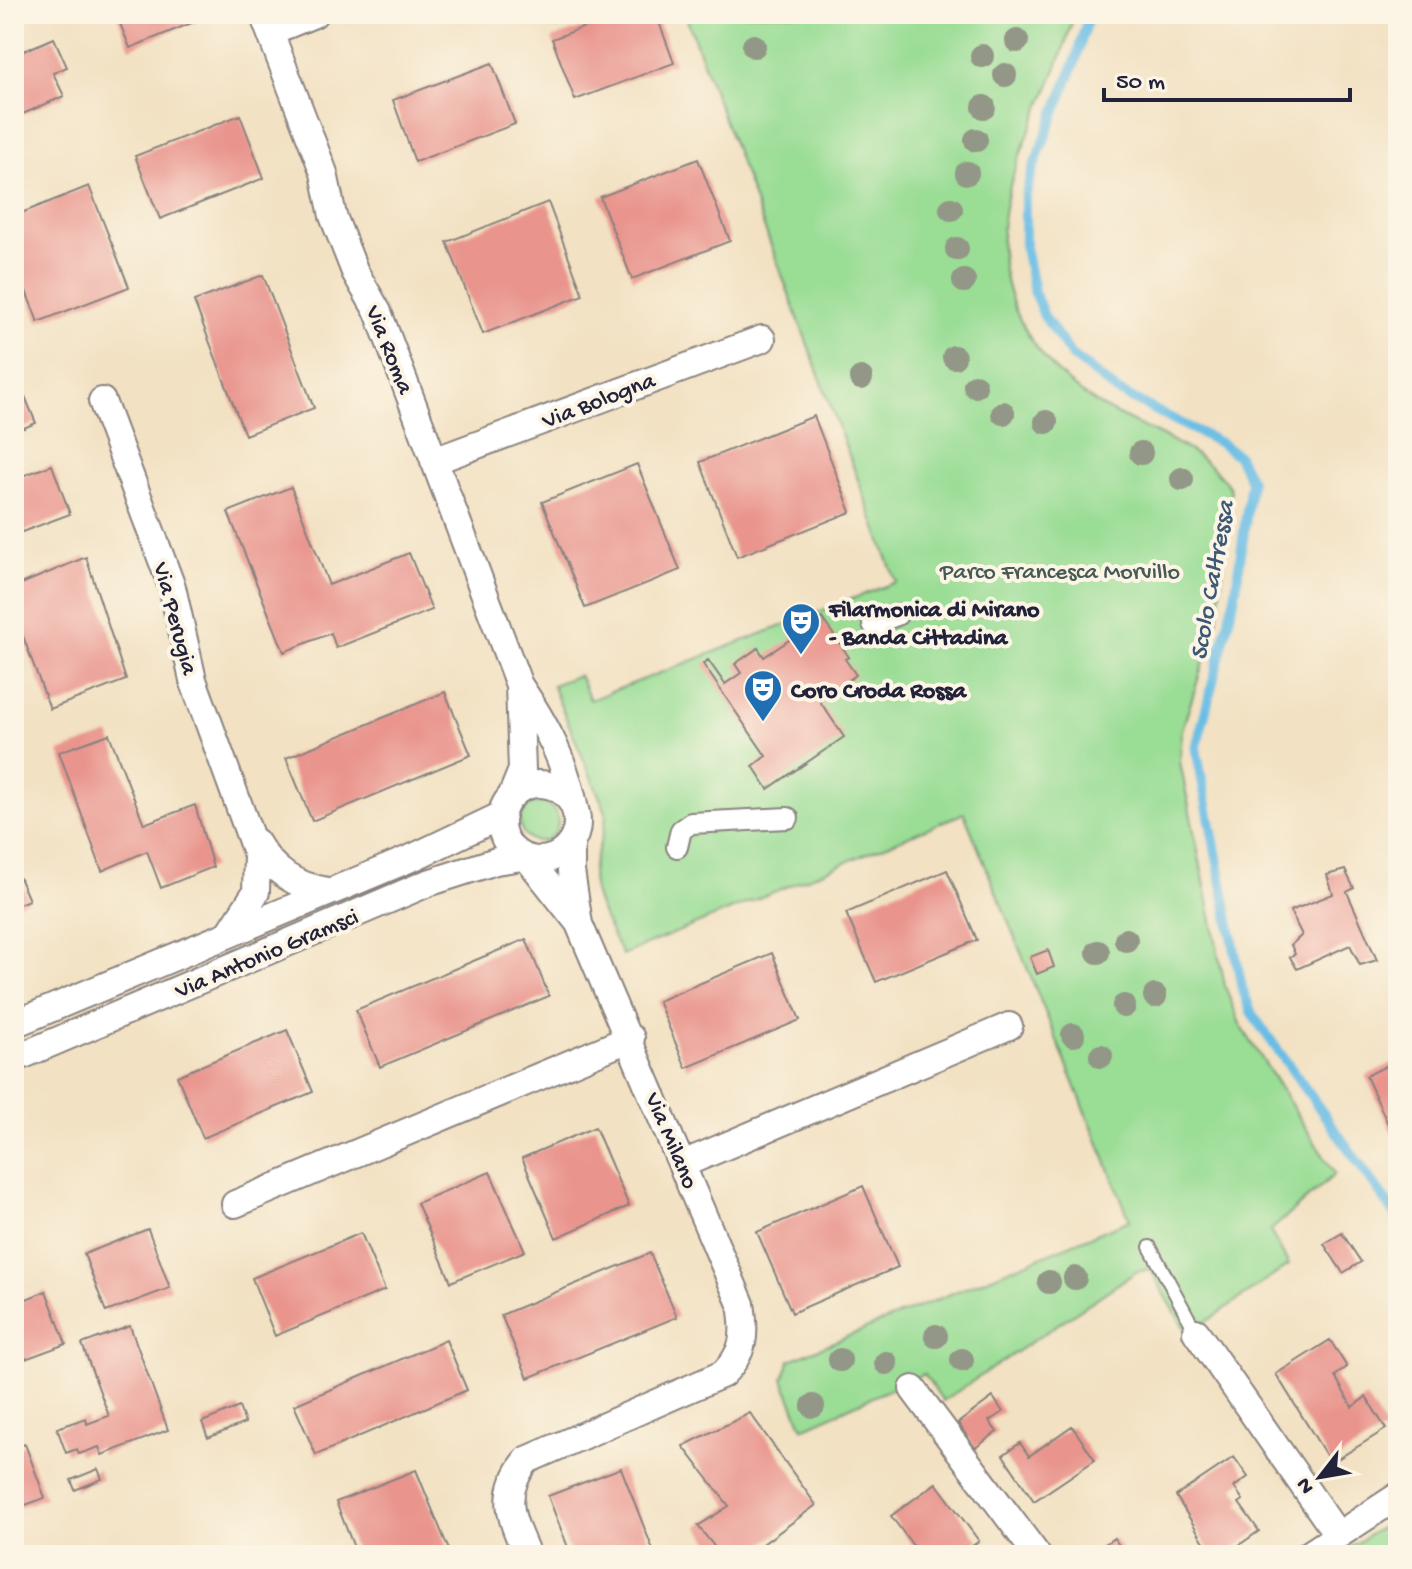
<svg xmlns="http://www.w3.org/2000/svg" width="1412" height="1569" font-family="'Gochi Hand',sans-serif">
<style>
.green{fill:#9add95;stroke:#5e8068;stroke-width:2}
.lines{fill:none;stroke-linecap:round;stroke-linejoin:round}
.stream{stroke:#69bde5;stroke-width:10}
.building{fill:#e9958e}
.service-casing{stroke:#8a827e;stroke-width:16}
.pedestrian-casing{stroke:#8a827e;stroke-width:24}
.minor-casing{stroke:#8a827e;stroke-width:30}
.service{stroke:#fff;stroke-width:12}
.pedestrian{stroke:#fff;stroke-width:20}
.minor{stroke:#fff;stroke-width:26}
.tree{fill:#939787}
.labels{text-anchor:middle;stroke-width:8;stroke-linejoin:round;paint-order:stroke}
.street-label{font-size:24px;fill:#22223b;stroke:#fcf5e5}
.park-label{font-size:24px;fill:#465a56;stroke:#fcf5e5}
.poi-label{font-size:24px;font-weight:bold;fill:#22223b;stroke:#fcf5e5;text-anchor:start}
.water-label{font-size:26px;font-style:italic;fill:#3b5876;stroke:#fcf5e5}
</style>
<rect width="100%" height="100%" fill="#fcf5e5"/>
<filter id="ink" filterUnits="userSpaceOnUse"><feTurbulence type="fractalNoise" baseFrequency=".0125" numOctaves="2"/><feDisplacementMap in="SourceGraphic" scale="16" xChannelSelector="R" yChannelSelector="G"/><feConvolveMatrix kernelMatrix="1 2 1 2 8 2 1 2 1" color-interpolation-filters="sRGB"/></filter>
<filter id="wash" filterUnits="userSpaceOnUse"><feTurbulence type="fractalNoise" baseFrequency=".006" numOctaves="4" result="noise"/><feDisplacementMap in="SourceGraphic" scale="32" xChannelSelector="R" yChannelSelector="G"/><feGaussianBlur stdDeviation="1.8" result="paint"/><feColorMatrix in="noise" values="0 0 0 0 0 0 0 0 0 0 0 0 0 0 0 0 0 1.4 0 .05"/><feComposite in="paint" operator="in"/></filter>
<g filter="url(#wash)">
<rect width="100%" height="100%" fill="#f2e1c2"/>
<path class="green" d="M685 14H1074C1048 121 964 208 1021 322 1042 362 1071 390 1110 411 1150 432 1208 450 1231 490L1218 617 1182 730 1180 762 1225 986 1240 1024 1335 1174 1270 1231 1289 1265 1188 1334 1150 1269 1136 1272 943 1401 924 1374 803 1428 783 1379 790 1360 1130 1220 964 813 622 955C611 930 587 894 593 866 598 846 606 832 606 812L552 685 579 675 590 700 896 582Z
M520 822a19 19 0 1 1 38 0a19 19 0 1 1-38 0Z
M1398 1517V1555H1337Z"/>
<g class="lines">
<path class="stream" d="M1089 14 1075 62 1032 171 1025 198V247L1034 292 1044 316 1071 355 1117 391 1222 444 1238 456 1251 481 1235 596 1196 748 1242 988 1252 1014 1398 1218"/>
</g>
<g id="blocks">
<path class="building" d="M116 14H196L199 20 130 48Z
M620 14H656L674 63 575 100 552 39Z
M54 38 67 67 53 73 64 96 23 114 14 92V55Z
M492 63 515 124 415 162 393 100Z
M240 115 264 178 160 219 135 156Z
M698 159 730 241 632 279 600 197Z
M89 186 129 287 38 322 14 260V216Z
M548 202 583 295 483 334 447 242Z
M263 275 314 408 245 435 194 301Z
M14 370 36 423 14 432Z
M814 416 851 512 737 557 700 462Z
M637 464 680 570 585 608 542 502Z
M52 465 70 514 14 535V479Z
M291 487 329 585 409 553 432 610 336 648 331 633 284 652 228 512Z
M86 557 126 680 50 709 14 612V587Z
M822 618 849 657 845 659 856 675 819 700 844 737 768 789 753 766 766 756 703 664 708 660 725 684 741 673 735 664 758 648 764 657Z
M445 692 471 755 312 821 286 758Z
M109 734 144 824 195 805 213 867 161 888 147 851 102 871 59 752Z
M14 866 29 900 14 906Z
M947 870 977 940 876 982 846 913Z
M1345 870 1354 888 1347 892 1377 960 1360 965 1350 945 1297 969 1290 957 1295 954 1291 945 1302 935 1290 911 1333 894 1327 875Z
M526 939 549 996 380 1067 356 1010Z
M1048 950 1054 967 1037 974 1030 957Z
M772 953 800 1020 686 1068 658 1001Z
M287 1030 313 1092 203 1138 177 1076Z
M1394 1062 1398 1070V1146L1366 1076Z
M595 1127 629 1206 556 1238 522 1158Z
M490 1172 525 1251 451 1282 417 1203Z
M863 1186 898 1267 792 1313 757 1232Z
M148 1229 170 1288 106 1312 84 1254Z
M361 1233 385 1290 275 1336 252 1278Z
M1342 1233 1361 1262 1343 1273 1324 1244Z
M650 1253 677 1317 528 1378 501 1315Z
M46 1291 66 1344 20 1361 14 1346V1304Z
M130 1326 168 1430 102 1455 99 1447 79 1454 77 1449 66 1453 57 1428 86 1418 87 1424 109 1416 82 1344Z
M446 1340 467 1390 316 1455 294 1405Z
M1330 1340 1347 1367 1335 1376 1352 1407 1366 1397 1386 1429 1331 1463 1276 1374Z
M993 1397 1003 1412 989 1421 997 1432 975 1448 958 1423Z
M239 1407 245 1423 208 1438 202 1422Z
M750 1413 816 1505 748 1555H721L698 1526 729 1506 683 1446Z
M1072 1426 1095 1460 1034 1501 1003 1455 1020 1443 1029 1456Z
M25 1444 45 1498 17 1508 14 1448Z
M1234 1457 1248 1477 1234 1487 1243 1500 1239 1503 1259 1531 1225 1555H1212L1176 1496Z
M621 1468 655 1555H571L548 1496Z
M98 1469 102 1479 75 1490 71 1480Z
M416 1470 451 1555H357L336 1502Z
M936 1483 979 1541 960 1555H920L891 1516Z
M1114 1538 1121 1548 1115 1555H1089Z"/>
</g>
</g>
<g filter="url(#ink)">
<use href="#blocks" fill-opacity="0" stroke="#8a827e" stroke-width="2"/>
<g class="lines">
<defs>
<path id="service" d="M1150 1247 1196 1332"/>
<path id="pedestrian" d="M880 633 873 624 897 615
M677 847 681 830 691 823 788 818"/>
<path id="minor" d="M263 14 324 173 333 216 355 272 378 312 519 685C546 725 566 762 575 810
M270 32 314 14
M102 401 172 587 193 680 257 855 256 892 229 934
M434 461 762 339
M501 822a38 38 0 1 1 76 0a38 38 0 1 1-76 0Z
M511 797 522 770 519 685
M256 842C273 872 295 886 328 891
M528 859 577 921
M14 1024 416 856 502 815
M14 1059 428 883 496 861 522 857
M683 1164 1009 1026
M235 1204 631 1038
M1196 1332 1337 1534
M913 1389 1037 1555
M527 1555C511 1518 499 1495 527 1460L723 1374C745 1352 746 1335 741 1304L579 924 571 871V843
M1308 1555 1398 1496"/>
</defs>
<use href="#service" class="service-casing"/>
<use href="#pedestrian" class="pedestrian-casing"/>
<use href="#minor" class="minor-casing"/>
<use href="#service" class="service"/>
<use href="#pedestrian" class="pedestrian"/>
<use href="#minor" class="minor"/>
</g>
<g class="tree">
<circle cx="1017" cy="41" r="12"/>
<circle cx="754" cy="46" r="12"/>
<circle cx="982" cy="56" r="12"/>
<circle cx="1005" cy="75" r="12"/>
<circle cx="984" cy="107" r="12"/>
<circle cx="976" cy="140" r="12"/>
<circle cx="967" cy="173" r="12"/>
<circle cx="951" cy="209" r="12"/>
<circle cx="957" cy="249" r="12"/>
<circle cx="964" cy="281" r="12"/>
<circle cx="954" cy="357" r="12"/>
<circle cx="861" cy="378" r="12"/>
<circle cx="975" cy="386" r="12"/>
<circle cx="1003" cy="413" r="12"/>
<circle cx="1046" cy="422" r="12"/>
<circle cx="1141" cy="453" r="12"/>
<circle cx="1182" cy="479" r="12"/>
<circle cx="1126" cy="940" r="12"/>
<circle cx="1098" cy="952" r="12"/>
<circle cx="1155" cy="996" r="12"/>
<circle cx="1124" cy="1006" r="12"/>
<circle cx="1073" cy="1035" r="12"/>
<circle cx="1101" cy="1056" r="12"/>
<circle cx="1075" cy="1278" r="12"/>
<circle cx="1049" cy="1282" r="12"/>
<circle cx="936" cy="1336" r="12"/>
<circle cx="840" cy="1360" r="12"/>
<circle cx="962" cy="1360" r="12"/>
<circle cx="886" cy="1363" r="12"/>
<circle cx="813" cy="1406" r="12"/>
</g>
</g>
<defs>
<symbol id="theatre-pin" viewBox="-11 -11 22 30"><path d="M0 17L-7.5 6A9.5 9.5 0 1 1 7.5 6Z" fill="#1f6fb2" stroke="#fcf5e5"/><path d="M-5-5.5Q0-4 5-5.5V0Q5 5 0 6Q-5 5-5 0ZM-3.3-2.5H-1v1.5H-3.3ZM1-2.5H3.3v1.5H1ZM-2.8 1Q0 5.5 2.8 1Z" fill="#fff"/></symbol>
</defs>
<g fill-rule="evenodd">
<use href="#theatre-pin" x="779" y="600" width="44" height="60"/>
<use href="#theatre-pin" x="741" y="667" width="44" height="60"/>
</g>
<g class="labels">
<g class="street-label">
<text transform="translate(391 349) rotate(68)" y="8">Via Roma</text>
<text transform="translate(598 399) rotate(-21)" y="8">Via Bologna</text>
<text transform="translate(177 618) rotate(75)" y="8">Via Perugia</text>
<text transform="translate(266 952) rotate(-23)" y="8">Via Antonio Gramsci</text>
<text transform="translate(673 1140) rotate(67)" y="8">Via Milano</text>
</g>
<g class="park-label">
<text x="1060" y="578">Parco Francesca Morvillo</text>
</g>
<g class="poi-label">
<text x="829" y="616">Filarmonica di Mirano<tspan x="829" dy="28">- Banda Cittadina</tspan></text>
<text x="791" y="697">Coro Croda Rossa</text>
</g>
<g class="water-label">
<text transform="translate(1210 580) rotate(-80)" y="9">Scolo Caltressa</text>
</g>
</g>
<rect width="1412" height="1569" fill="none" stroke="#fcf5e5" stroke-width="48"/>
<g transform="translate(1320 1477) rotate(239)" stroke="#fcf5e5" stroke-width="6" paint-order="stroke">
<path d="M0-6L14 30L0 20L-14 30Z" fill="#22223b"/>
<text y="-12" font-size="22" font-weight="bold" text-anchor="middle" fill="#22223b">N</text>
</g>
<path d="M1104 88v12h246v-12" fill="none" stroke="#22223b" stroke-width="4"/>
<text x="1116" y="88" font-size="24" fill="#22223b" stroke="#fcf5e5" stroke-width="6" paint-order="stroke">50 m</text>
</svg>
